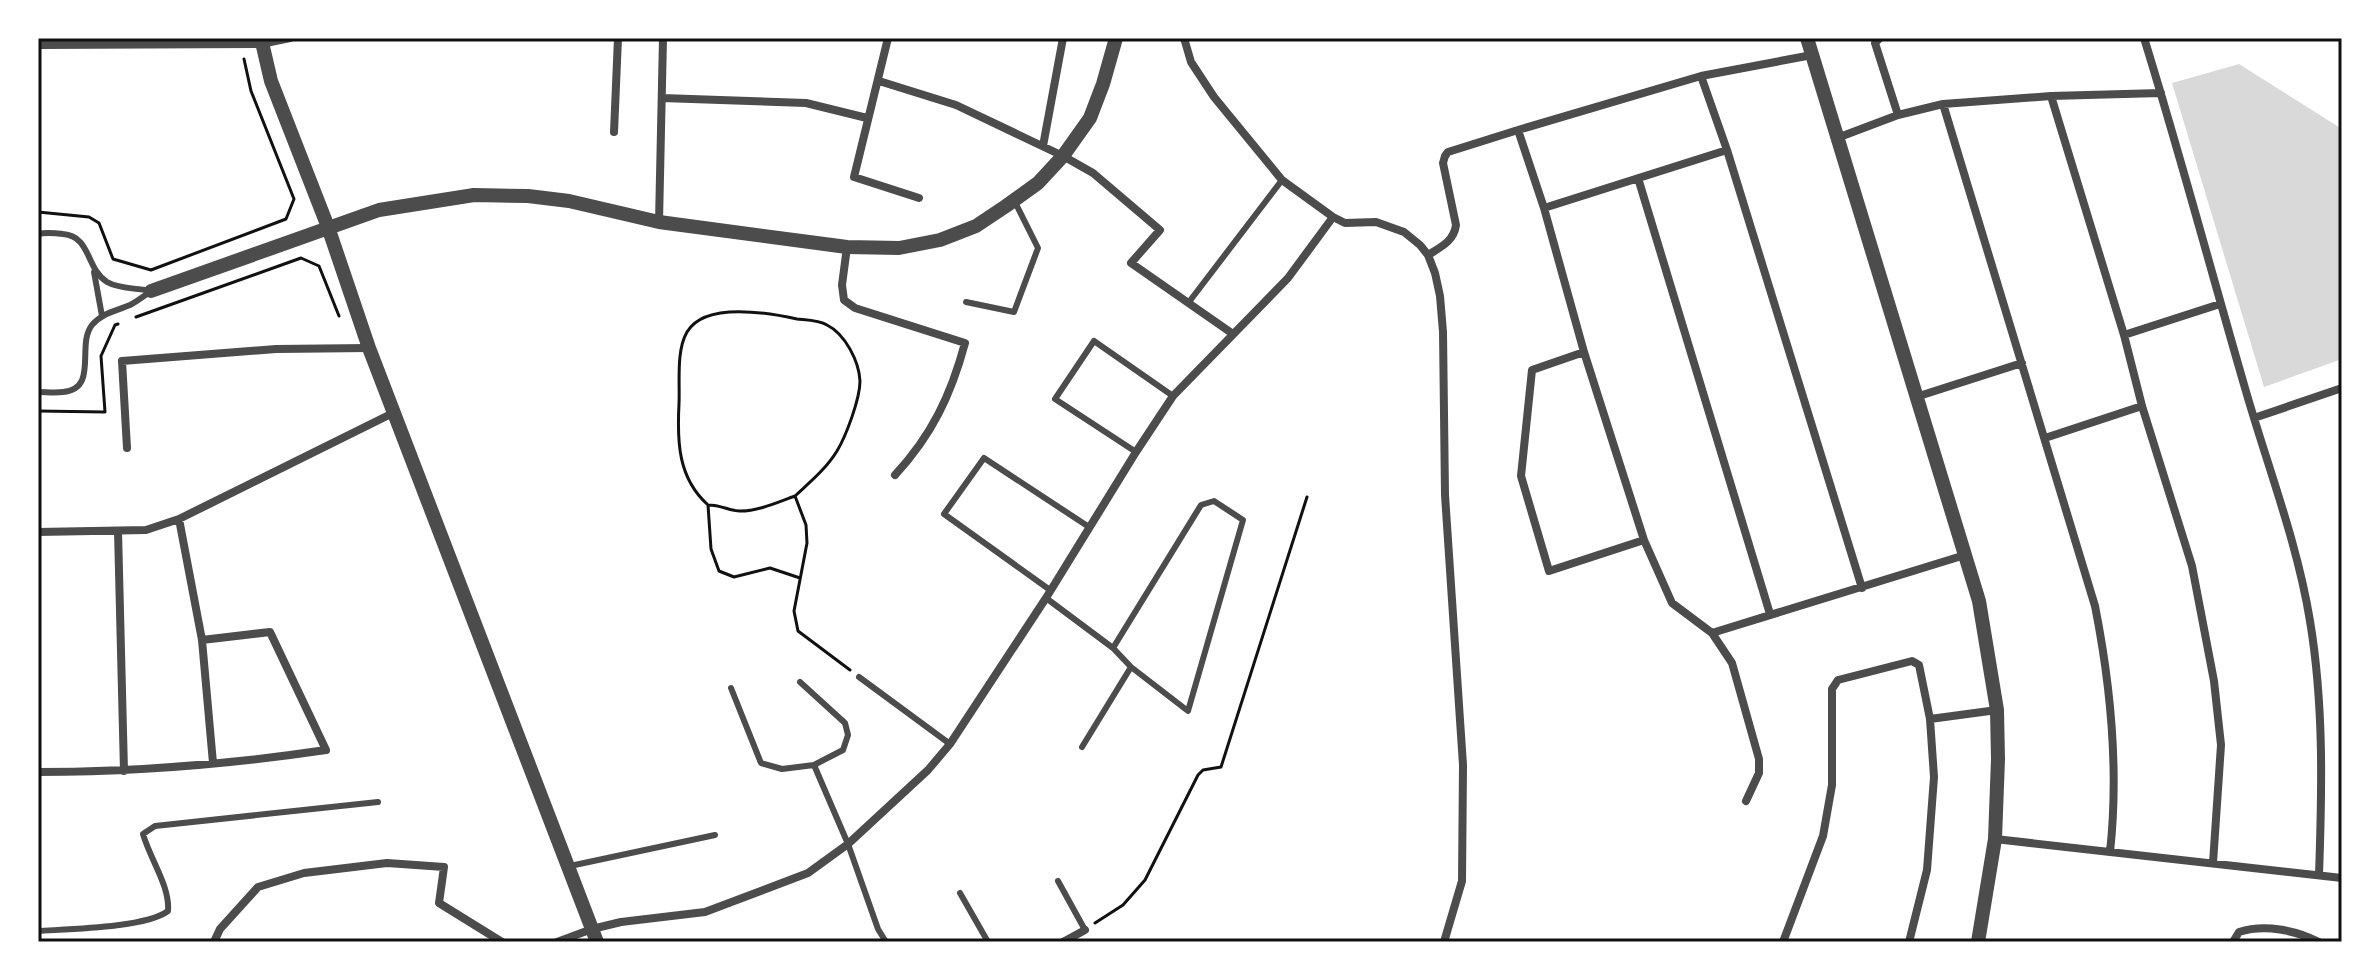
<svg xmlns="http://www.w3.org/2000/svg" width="2380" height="980" font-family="'Open Sans',sans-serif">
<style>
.water{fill:#d9d9d9}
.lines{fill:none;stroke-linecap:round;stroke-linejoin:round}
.path{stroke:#111;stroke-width:3}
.service{stroke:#4c4c4c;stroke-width:6}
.minor{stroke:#4c4c4c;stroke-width:8}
.tertiary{stroke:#4c4c4c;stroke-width:14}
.neatline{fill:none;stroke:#111;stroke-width:3}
</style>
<rect width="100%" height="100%" fill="#fff"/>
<path class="water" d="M2239 64 2342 129V359L2264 387 2172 83Z"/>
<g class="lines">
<path class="path" d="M38 212 89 217 99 223 113 259 151 270 286 219 294 199 251 91 244 59
M136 317 301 258 319 266 339 316
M38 411 105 412 101 356 115 325 118 324
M795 496C778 502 759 511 740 511 729 511 722 505 708 505 678 478 677 442 679 404 680 382 676 351 687 332 705 301 769 313 797 319 806 320 819 320 827 325 845 334 859 361 860 381 860 399 846 436 837 451 826 469 810 482 795 496L806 525 807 543 794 611 798 631 850 670
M708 505 711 549 719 571 734 577 770 568 800 578
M1095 923 1123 905 1145 880 1198 775 1203 770 1221 767 1307 497"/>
<path class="service" d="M38 234C47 232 55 233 63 234 91 236 86 269 107 282 119 289 137 288 151 291
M94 272 102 316
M966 302 1014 312 1038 248 1014 200
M1189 302 1282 180
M38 392C46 392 55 393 63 392 99 389 76 345 92 325 102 313 116 311 130 305 138 301 144 296 151 291
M1136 452 1055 399 1094 341 1173 396
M1050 590 944 514 984 458 1089 527
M1046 598 1113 648 1131 667 1188 711 1243 520 1214 501 1201 505 1113 648
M859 677 950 744
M800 682 845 723 848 735 843 750 814 765
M731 688 761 763 782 769 814 765 848 844 878 929 886 942
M1082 747 1131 667
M570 866 715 835
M1058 881 1085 930
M960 893 988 942
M38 931C69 929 145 928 168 911 170 886 150 859 143 834L155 826 378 802"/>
<path class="minor" d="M888 38 854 177 919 198
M1184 38 1191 62 1214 97 1282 180 1333 217 1345 223 1376 222 1404 232 1420 245 1428 255 1435 273 1440 296 1443 332 1445 495 1463 765 1462 881 1444 942
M1880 38 1875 43 1898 115
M2144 38C2180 154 2211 271 2245 388 2267 465 2297 541 2310 621 2324 705 2322 790 2319 875
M38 45 261 44 290 38
M1701 76 1727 150 1862 588
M879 81 956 105 1063 156 1093 173 1160 230 1131 263 1233 334
M2051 96 2124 335 2142 406 2192 566 2214 681 2221 745 2213 863
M662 98 806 103 867 118
M1943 104 2095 606C2111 687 2119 770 2110 852
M1518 130 1544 208 1584 352 1644 540 1672 603 1712 633 1732 663 1759 759V773L1746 801
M614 132 618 38
M1837 138 1898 115 1943 104 2051 96 2161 93
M1043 146 1063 38
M1638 178 1770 614
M1544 208 1727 150
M659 222 663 38
M847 247 842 285 844 300 855 308 965 343C951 395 932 435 895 475
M1428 255C1441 247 1454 241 1456 225L1443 163 1445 156 1448 152 1518 130 1701 76 1812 55
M2124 335 2220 304
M1584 352 1532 370 1521 476 1549 571 1644 540
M1916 397 2022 363
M2254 418 2342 388
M2045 438 2142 406
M127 448 122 361 276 349 369 348
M179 519 202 640 213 763
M118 531 124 771
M38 532 146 530 179 519 395 412
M1712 633 1965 555
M1930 719 1997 710
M38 772C135 772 231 764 326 750L270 632 202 640
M1995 839 2342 878
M214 942 220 929 258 887 304 873 387 863 444 867 439 903 502 942
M557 942 592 929 621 922 705 912 808 873 848 844 928 770 950 744 1046 598 1136 452 1173 396 1288 278 1333 217
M1063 942 1085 930
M1783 942 1823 836 1832 785V689L1838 680 1912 661 1919 665 1930 719 1934 777 1927 870 1909 942
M2233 942 2239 932C2265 924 2295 930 2319 942"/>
<path class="tertiary" d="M261 38 271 81 328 227 369 348 597 942
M1807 38 1979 601 1997 710 1998 759 1995 839 1978 942
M151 291 379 210 474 195 528 196 569 201 659 222 847 247 899 248 940 240 976 226 1006 206 1038 183 1063 156 1090 118 1103 84 1116 38"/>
</g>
<rect width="2380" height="980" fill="none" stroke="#ffffff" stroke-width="80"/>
<rect x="40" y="40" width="2300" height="900" class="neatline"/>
</svg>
